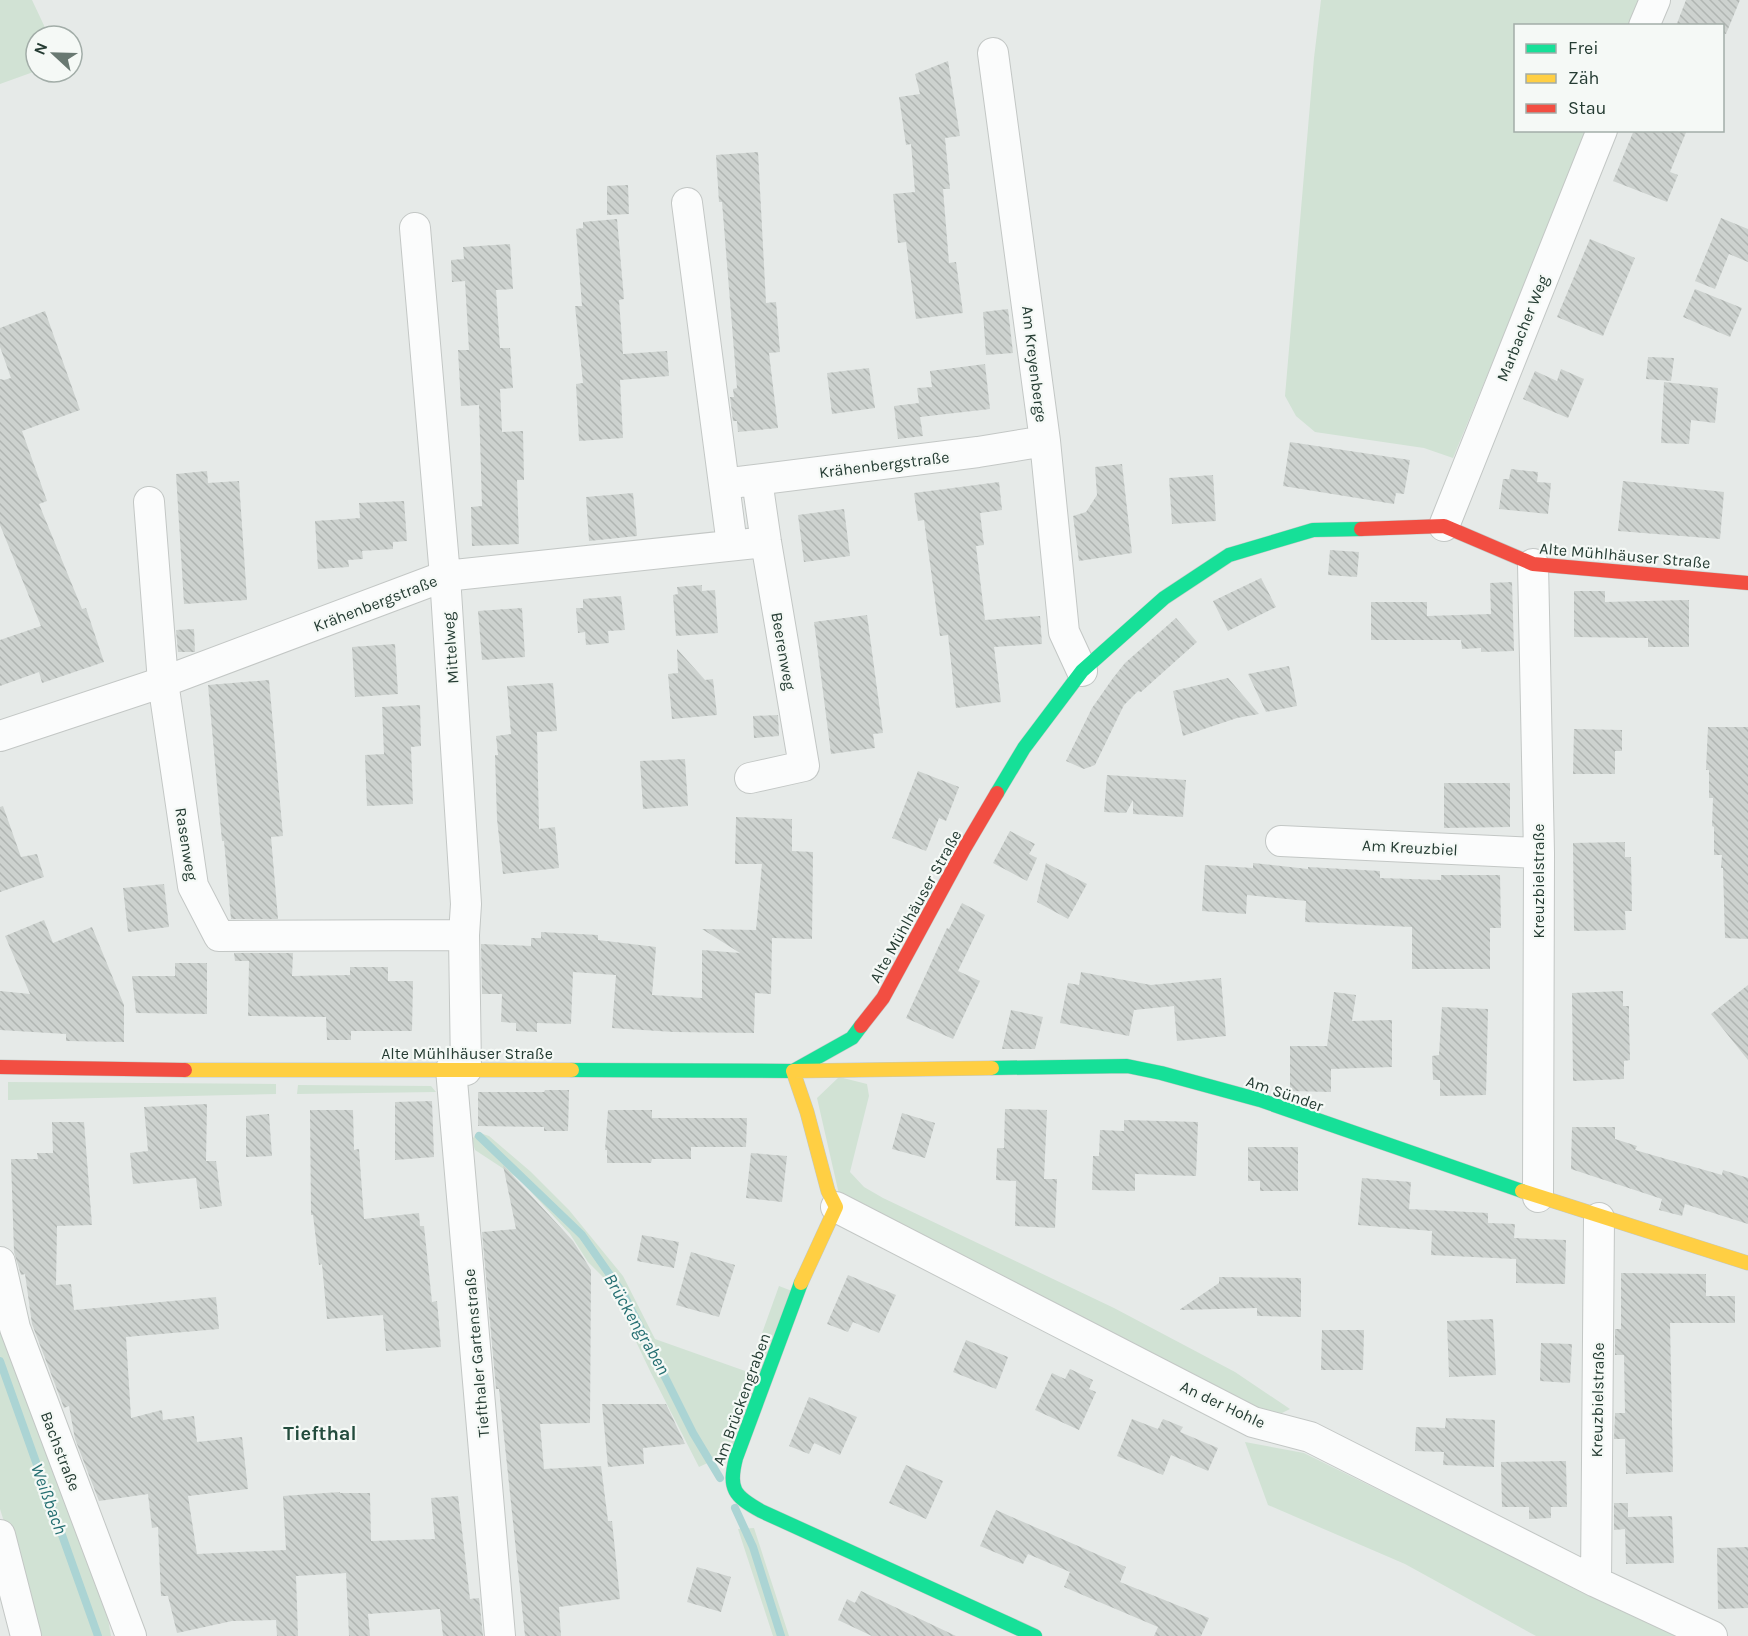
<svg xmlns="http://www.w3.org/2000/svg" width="1748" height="1636" font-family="Karla,sans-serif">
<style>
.grass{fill:#d1e2d4}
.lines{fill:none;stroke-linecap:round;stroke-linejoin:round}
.stream{stroke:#abd4d4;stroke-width:8}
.building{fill:url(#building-back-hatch)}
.street-casing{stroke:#c3c7c5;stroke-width:32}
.fast-casing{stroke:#c2c8c5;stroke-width:15}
.slow-casing{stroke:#c2c8c5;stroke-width:15}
.jam-casing{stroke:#c2c8c5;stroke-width:15}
.street{stroke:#fbfcfc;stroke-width:30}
.fast{stroke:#16e098;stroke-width:14}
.slow{stroke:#ffcf43;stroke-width:14}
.jam{stroke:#f24e42;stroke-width:14}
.labels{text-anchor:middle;stroke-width:4.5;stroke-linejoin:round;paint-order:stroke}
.street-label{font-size:16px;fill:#253c33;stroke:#f5f9f6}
.water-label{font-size:18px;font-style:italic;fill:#256f72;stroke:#f5f9f6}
.quarter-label{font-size:20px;font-weight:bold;fill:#234c3d;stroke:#f5f9f6}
</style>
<defs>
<pattern id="building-back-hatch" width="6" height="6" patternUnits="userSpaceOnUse" patternTransform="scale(1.5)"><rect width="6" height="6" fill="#cdd2cf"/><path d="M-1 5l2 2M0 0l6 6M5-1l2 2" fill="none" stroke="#b0b5b2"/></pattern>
</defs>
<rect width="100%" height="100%" fill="#e6eae8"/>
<path class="grass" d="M0 0H32L49 36H36V71L0 84Z
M1321 0H1642L1632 25 1516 26V130L1588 131 1453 458 1424 448 1315 432 1296 416 1285 396 1314 58Z
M839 1077 867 1084 869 1096 850 1172 864 1187 883 1198 1114 1308 1235 1372 1290 1409 1272 1418 841 1203 817 1098Z
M8 1082 276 1084V1094L8 1100Z
M298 1085 431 1086 436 1092 297 1094Z
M477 1132 489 1136 531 1172 569 1210 623 1276 655 1339 748 1372 779 1286 792 1291 733 1451 699 1467 651 1373 607 1281 588 1262 570 1234 519 1179 475 1150 472 1140Z
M0 1327 108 1619 111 1636H40L0 1509Z
M1245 1442 1304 1453 1611 1605 1680 1636H1536L1405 1564 1268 1505Z
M754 1528 789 1636H773L738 1529Z"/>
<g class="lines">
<path class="stream" d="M479 1136 582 1235 624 1295 693 1433 720 1478
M0 1361 98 1636
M735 1508 753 1547 781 1636"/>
</g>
<path class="building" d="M1686 0H1740L1726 34 1722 33V26H1676Z
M948 61 960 136 945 138 950 189H943L949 263 956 262 963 313 916 319 906 242 898 243 893 194 915 192 911 144 906 145 899 97 920 94 915 74Z
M1634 130H1687L1670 172 1678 175 1667 202 1613 181Z
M758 152 766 303 776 302 780 352 769 353 778 428 738 432 737 421H733L730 397H734L733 389 737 388 722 202H719L716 155Z
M628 185 629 214 607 215V186Z
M1721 218 1748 229V262L1729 254 1715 289 1695 281Z
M617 219 624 299 619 300 623 354 667 351 669 376 620 380 623 438 579 441 576 384 583 383 575 306H582L576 229 583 228V222Z
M1590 239 1635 258 1603 336 1557 317Z
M510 244 513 289 496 290 500 348H510L513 388 500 389 502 432 523 431 524 480H517L519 544 472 546 471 507 482 506 479 405 461 406 458 350H469L465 281 452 282 451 260 464 259 463 247Z
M1695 289 1742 308 1730 337 1683 317Z
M1008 309 1013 353 986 355 983 312Z
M45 311 80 410 22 431 47 501 39 504 82 609 86 608 104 662 42 683 39 672 0 686V640L41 626 0 525V379L4 380 11 378 0 347V328Z
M1648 357 1674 358 1671 381 1646 379Z
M985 364 990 409 920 417 923 436 898 439 894 406 919 403 917 388 932 387 930 371Z
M869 368 875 408 832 414 827 373Z
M1561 369 1584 379 1568 418 1523 399 1535 371 1557 381Z
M1664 382 1718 388 1715 423 1691 420 1689 444 1661 443Z
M1290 442 1410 460 1404 494 1396 493 1394 504 1283 486Z
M1122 464 1132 553 1079 561 1073 516 1086 512 1097 495 1095 467Z
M1511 469 1538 472 1537 482 1551 483 1548 514 1499 509 1503 479H1509Z
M207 471 208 483 239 481 247 600 184 604 176 474Z
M1213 475 1216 521 1172 524 1169 478Z
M1623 481 1724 492 1720 539 1618 531Z
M999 482 1002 510 980 513 984 545 976 546 985 620 1040 616 1042 644 994 647 1001 702 956 708 948 635 940 636 924 520 918 521 914 493Z
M633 493 637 536 589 541 586 497Z
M404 501 407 541 393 542V549L362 551 363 559 348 560 349 567 318 569 315 521 360 518 359 503Z
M844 509 850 556 804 562 798 515Z
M1330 550 1359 552 1357 577 1328 575Z
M1261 578 1276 607 1228 631 1213 601Z
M1512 582 1514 651 1481 652V648L1462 649 1461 640H1371V602H1427V616L1491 614 1490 583Z
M702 585V591L715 590 718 633 676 636 673 595 678 594 677 587Z
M1574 591H1605V602L1689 600V647H1648V638L1574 637Z
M621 596 625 630 608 631 609 643 586 645 585 632 578 633 576 608H583V599Z
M522 608 525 657 482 660 478 611Z
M867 615 883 733 873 734 875 748 831 754 814 622Z
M1176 618 1197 642 1141 692 1138 691 1124 705 1095 765 1084 769 1066 761 1092 708 1113 678 1125 663Z
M194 629 195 652H178L176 630Z
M395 644 398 694 355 697 352 647Z
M677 649 705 680 713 679 717 715 672 719 668 674 678 673Z
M1289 666 1297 706 1266 712 1248 674Z
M1228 678 1259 714 1237 718 1183 736 1173 691Z
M269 680 283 836 271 837 278 919H231L224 841H222L208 685Z
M553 683 557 731 537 732 539 829 555 827 559 868 503 874 497 819 495 755H498L496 736 511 734 507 686Z
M420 705 421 746 411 747 413 804 367 806 365 755 384 754 382 707Z
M778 715 779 736 754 738 753 716Z
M1708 727H1748V939L1725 938 1723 868H1721L1722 855H1714V827L1712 826 1713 798H1709V770H1706Z
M1574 729 1622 730V751H1615V774H1573Z
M685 759 688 806 643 809 640 761Z
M918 771 959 787 946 821 939 818 926 851 892 838Z
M1107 775 1186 780 1183 817 1133 814V800L1126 813 1104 812Z
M1444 783H1510V827L1444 828Z
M3 806 21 857 37 854 44 877 0 892V807Z
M736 817 792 819V851L813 852 812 939 772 938 771 994 755 993 754 1033 674 1032 612 1028 616 975 573 972 571 1024 537 1023V1032L516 1031V1023L501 1022 502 994H482L481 944 531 946V938H541V932L598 935V940L656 947 652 995 702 998V950L740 953 702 929 756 930 762 864H735Z
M1010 831 1035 844 1029 854 1037 858 1027 881 993 863Z
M1625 842V857H1631L1632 911H1625L1626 930 1574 931 1573 843Z
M1046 863 1087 884 1068 919 1037 902Z
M1253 863 1308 869V867L1380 871V878L1441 880V875H1500L1501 928H1490V969H1412V927L1305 922 1306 901 1247 895 1246 914 1202 911 1205 865 1253 868Z
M164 884 169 927 128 932 123 888Z
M962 903 985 915 958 971 980 981 953 1039 906 1018 947 928 949 929Z
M44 920 53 943 92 927 124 1005V1042L66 1041V1034L0 1030V991L30 994 5 936Z
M234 953H293L292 976 350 975V967H388V981H413L412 1031H351V1040H327L326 1017 248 1016 249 961H235Z
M175 963H207V1014L136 1013 132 976H175Z
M1081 972 1151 985 1221 978 1226 1036 1177 1041 1174 1006 1134 1010 1129 1036 1060 1023 1068 983 1079 985Z
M1748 985V1060L1711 1014Z
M1623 991V1006H1629V1022L1630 1060 1624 1061V1079L1573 1081 1572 993Z
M1334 992 1356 995 1352 1021 1392 1020V1067L1331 1069V1092L1290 1091V1046H1327Z
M1442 1007 1488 1009 1486 1095 1440 1096V1080H1433L1432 1056 1439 1055Z
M1011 1010 1043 1017 1035 1049H1002Z
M545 1090H569L568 1131H544V1127L478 1126V1092H544Z
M432 1101 434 1157 395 1160V1102Z
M207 1104 206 1161H216L222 1206 200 1209 196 1178 133 1184 130 1153 148 1151 144 1107Z
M1005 1109 1047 1110 1044 1179H1057L1055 1228 1015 1226 1016 1181 996 1180 997 1148H1004Z
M310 1110H353L354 1150 359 1149 364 1219 419 1213 420 1226H424L432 1302 437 1301 441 1347 386 1351 383 1315 327 1319 322 1264 319 1265 313 1215H311Z
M608 1110H652V1118H747L746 1147H691V1159H652L651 1163H607V1150H605Z
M902 1113 935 1123 925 1158 892 1149Z
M269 1114 272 1156 246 1157V1116Z
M1124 1120 1198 1122 1196 1176 1135 1174V1191L1092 1190 1093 1156H1099L1100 1130 1124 1131Z
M52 1122H84L92 1225 57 1226 56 1285 71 1284 74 1310 216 1297 219 1329 126 1337 131 1418 162 1410 163 1420 194 1416 197 1442 242 1437 248 1489 188 1496 197 1554 286 1550 283 1496 340 1492V1493H370L371 1541 435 1539 431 1498 458 1496 470 1599 479 1598 483 1636H443L440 1609 368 1614 370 1636H349L346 1573 296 1576 298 1636H277L276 1620 232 1621 177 1633 168 1596H161L158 1527 152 1528 148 1494 99 1501 75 1439 69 1406 64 1408 32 1324 25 1274 21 1275 14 1252 11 1159H38L37 1153H53Z
M1572 1127H1615V1139L1637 1146 1635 1150 1722 1175 1723 1170 1748 1178V1224L1685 1204 1682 1216 1659 1210 1662 1199 1571 1169Z
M1248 1147H1298V1191H1260V1181H1248Z
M751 1153 787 1156 782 1202 746 1198Z
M503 1165 573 1241 591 1270 590 1423 540 1424 544 1469 601 1466 608 1521H612L620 1599 559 1607 561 1636H525L499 1389H496L482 1232 516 1229Z
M1362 1178 1411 1182 1409 1209 1488 1213V1223L1515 1224 1514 1238 1566 1240 1565 1284 1516 1283V1259L1431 1255 1432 1231 1358 1225Z
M642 1235 679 1242 674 1268 637 1261Z
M691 1252 735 1265 719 1317 676 1305Z
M1621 1273 1706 1274V1296H1735V1323H1670L1673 1472 1626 1474 1625 1439H1614L1615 1413H1625L1624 1355H1615V1329H1621Z
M848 1275 896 1295 879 1333 853 1322 848 1332 827 1324Z
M1219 1277 1301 1278V1317L1257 1316V1308L1179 1310 1219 1283Z
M1493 1319 1496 1375 1449 1377 1447 1321Z
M1322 1330H1364L1363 1370H1321Z
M966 1340 1008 1357 996 1389 953 1372Z
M1541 1343 1572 1344 1570 1383 1540 1381Z
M1070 1369 1093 1380 1089 1389 1096 1392 1079 1430 1035 1410 1052 1373 1065 1379Z
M809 1397 857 1417 840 1455 814 1443 809 1454 789 1446Z
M602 1404H666L685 1444 643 1448 644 1464 608 1467Z
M1446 1418 1495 1420 1494 1467 1443 1465 1444 1452 1415 1451 1416 1427 1445 1428Z
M1132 1419 1158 1429 1163 1419 1183 1427 1180 1432 1218 1448 1208 1471 1171 1455 1163 1475 1117 1456Z
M1566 1461 1567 1507H1551V1518L1529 1519V1507H1502L1501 1462Z
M906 1465 943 1481 926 1519 889 1503Z
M1614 1503H1628V1517L1672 1516 1674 1563 1626 1564 1625 1529 1614 1530Z
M996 1510 1126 1567 1120 1582 1209 1618 1201 1636H1154L1158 1627 1064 1587 1070 1572 1028 1554 1023 1564 980 1546Z
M1748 1547V1608L1718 1609 1717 1548Z
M697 1567 731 1577 721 1612 687 1602Z
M861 1591 956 1636H872L838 1620 847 1599 855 1603Z"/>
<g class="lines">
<defs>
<path id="street" d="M1644 26 1655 0
M993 53 1045 441 1064 632 1082 671
M687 203 732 545
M415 228 445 576 466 904 464 935 466 1070
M739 482 978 452 1045 441
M149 502 163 682 193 886 219 936 464 935
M1444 526 1602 130
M1533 564 1539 853 1538 1197
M0 736 163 682 445 576 766 542
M750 778 804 766 766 542 757 480
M1281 841 1539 853
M451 1069 500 1636
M836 1207 1253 1422 1310 1437 1596 1582 1712 1636
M0 1262 15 1328 131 1636
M0 1535 26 1636
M1596 1582 1599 1218"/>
<path id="fast" d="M997 793 1024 748 1082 671 1164 598 1229 555 1313 530 1361 529
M992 1068 1127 1066 1161 1073 1260 1100 1522 1191
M572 1070 793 1071 852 1038 861 1026
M801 1283 736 1458C728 1489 734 1496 761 1511L1035 1636"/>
<path id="slow" d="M185 1070H572
M1522 1191 1748 1263
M801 1283 836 1207 828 1191 807 1112 793 1071 992 1068"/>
<path id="jam" d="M1361 529 1444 526 1533 564 1748 583
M861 1026 883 998 964 849 997 793
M0 1067 185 1070"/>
</defs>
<use href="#street" class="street-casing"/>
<use href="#fast" class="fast-casing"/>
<use href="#slow" class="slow-casing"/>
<use href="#jam" class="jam-casing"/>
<use href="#street" class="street"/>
<use href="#fast" class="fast"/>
<use href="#slow" class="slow"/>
<use href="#jam" class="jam"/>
</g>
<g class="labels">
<g class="street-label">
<text transform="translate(1522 328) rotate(-68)" y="6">Marbacher Weg</text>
<text transform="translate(1035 364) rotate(83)" y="6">Am Kreyenberge</text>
<text transform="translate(884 464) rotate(-7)" y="6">Krähenbergstraße</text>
<text transform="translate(1625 555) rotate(5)" y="6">Alte Mühlhäuser Straße</text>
<text transform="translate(375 603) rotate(-21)" y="6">Krähenbergstraße</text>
<text transform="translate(450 648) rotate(-94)" y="6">Mittelweg</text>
<text transform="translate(784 651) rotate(80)" y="6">Beerenweg</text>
<text transform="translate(187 844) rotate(81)" y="6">Rasenweg</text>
<text transform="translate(1410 847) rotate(3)" y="6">Am Kreuzbiel</text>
<text transform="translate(1538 881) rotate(-90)" y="6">Kreuzbielstraße</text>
<text transform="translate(915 906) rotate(-61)" y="6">Alte Mühlhäuser Straße</text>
<text x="467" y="1059">Alte Mühlhäuser Straße</text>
<text transform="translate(1285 1093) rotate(19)" y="6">Am Sünder</text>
<text transform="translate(476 1353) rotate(-95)" y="6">Tiefthaler Gartenstraße</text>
<text transform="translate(741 1399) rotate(-70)" y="6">Am Brückengraben</text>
<text transform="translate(1597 1400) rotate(-89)" y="6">Kreuzbielstraße</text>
<text transform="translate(1223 1404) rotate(25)" y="6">An der Hohle</text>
<text transform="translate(61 1451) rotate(69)" y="6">Bachstraße</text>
</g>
<g class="water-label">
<text transform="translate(637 1324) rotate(60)" y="6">Brückengraben</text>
<text transform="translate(49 1499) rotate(70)" y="6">Weißbach</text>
</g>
<g class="quarter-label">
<text x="320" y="1440">Tiefthal</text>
</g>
</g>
<rect x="1514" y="24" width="210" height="108" fill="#f5f9f6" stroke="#a2ada8" stroke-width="1.5"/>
<rect x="1526" y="44" width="30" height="9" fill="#16e098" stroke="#a2ada8" stroke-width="1.5"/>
<text x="1568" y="54" font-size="18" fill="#253c33">Frei</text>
<rect x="1526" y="74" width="30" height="9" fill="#ffcf43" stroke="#a2ada8" stroke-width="1.5"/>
<text x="1568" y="84" font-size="18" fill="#253c33">Zäh</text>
<rect x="1526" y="104" width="30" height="9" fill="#f24e42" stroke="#a2ada8" stroke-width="1.5"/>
<text x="1568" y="114" font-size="18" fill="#253c33">Stau</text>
<g transform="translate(54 54) rotate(292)"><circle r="28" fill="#f5f9f6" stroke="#a2ada8" stroke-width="1.5"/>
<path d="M0-4.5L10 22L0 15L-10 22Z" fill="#697972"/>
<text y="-9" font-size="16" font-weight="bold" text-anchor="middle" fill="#253c33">N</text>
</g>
</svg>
